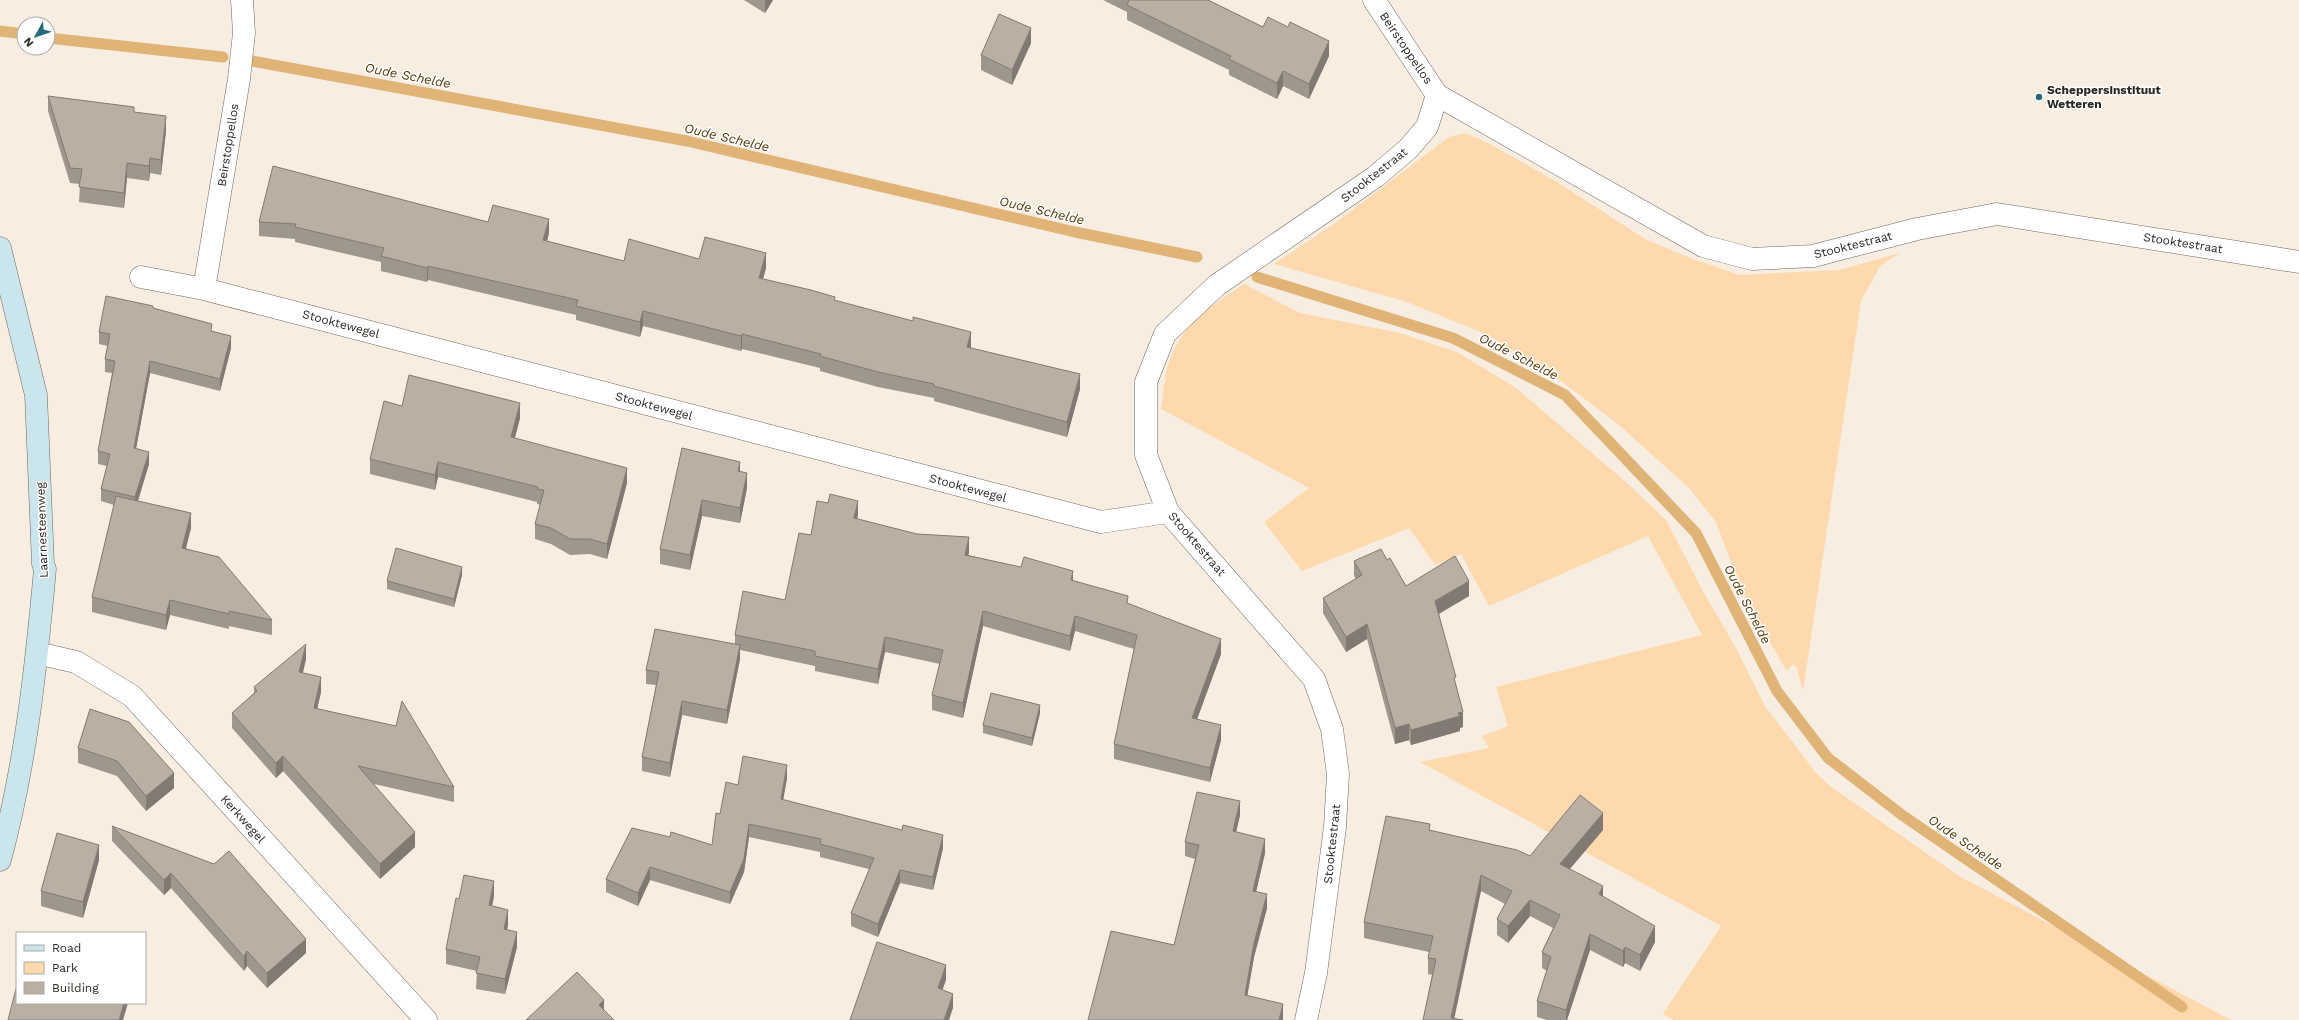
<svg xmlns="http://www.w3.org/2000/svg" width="2299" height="1020" font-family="'Work Sans',sans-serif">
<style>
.green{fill:#fdd9ad}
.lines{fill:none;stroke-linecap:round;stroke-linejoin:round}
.stream{stroke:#e0b377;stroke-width:11}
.street-casing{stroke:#71685d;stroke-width:23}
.secondary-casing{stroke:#71685d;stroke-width:23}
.street{stroke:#fff;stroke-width:22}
.secondary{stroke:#cae5ec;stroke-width:22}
.wall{fill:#9f968c}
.shaded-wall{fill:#827a72}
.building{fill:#b9afa3;stroke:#827a72}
.poi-dot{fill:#256a7a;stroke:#fff;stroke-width:1.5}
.labels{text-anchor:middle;stroke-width:3;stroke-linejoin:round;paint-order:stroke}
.street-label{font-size:12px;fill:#2c2823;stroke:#fff}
.poi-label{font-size:12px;font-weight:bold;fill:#2c2823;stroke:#fff;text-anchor:start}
.water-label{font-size:13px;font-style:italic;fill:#563807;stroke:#fff}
</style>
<rect width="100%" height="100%" fill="#f7ede0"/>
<path class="green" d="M1465 133 1488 143 1557 182 1645 239 1690 258 1740 275 1839 270 1900 253 1880 266 1861 301 1803 691 1796 666 1792 664 1790 668 1786 670 1751 609 1736 576 1716 522 1689 488 1619 425 1561 381 1488 335 1407 302 1274 264 1334 224 1449 137Z
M1244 284 1300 313 1400 333 1457 352 1516 388 1627 483 1666 520 1704 593 1736 648 1765 706 1816 773 1830 786 1959 876 2231 1020H1674L1663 1014 1721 926 1420 762 1489 748 1482 736 1508 726 1496 687 1702 635 1648 536 1489 606 1461 554 1435 565 1409 528 1302 571 1264 522 1309 488 1161 409C1164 393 1164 372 1171 357 1185 322 1214 304 1244 284Z"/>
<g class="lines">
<path class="stream" d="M0 31 24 34
M48 38 223 57
M247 60 687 141 1075 232 1197 257
M1257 277 1453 338 1565 395 1696 533 1777 691 1828 758 1902 815 2182 1007"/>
<defs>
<path id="street" d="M1374 0 1437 95 1703 246 1752 259 1813 256 1917 229 1997 214 2299 262
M141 277 204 289 1101 522 1168 512
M204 289 239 79 244 33 242 0
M37 653 76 662 132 696 426 1020
M1306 1020 1316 973 1335 827 1338 774 1332 729 1314 679 1168 512 1146 455V382L1165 334 1217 285 1375 177 1408 149 1427 127 1437 95"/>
<path id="secondary" d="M0 248 36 395 43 564 45 569C36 668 26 763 0 860"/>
</defs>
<use href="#street" class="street-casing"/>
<use href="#secondary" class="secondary-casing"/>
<use href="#street" class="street"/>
<use href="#secondary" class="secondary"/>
</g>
<path class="wall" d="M744 0H773L765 13Z
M1103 0H1208L1263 27 1329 56 1309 99 1283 86 1277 99 1229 75V70L1127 20V12Z
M1031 43 1012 85 981 70V55Z
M48 96 134 112 166 131 161 175 150 173 149 181 127 178 124 208 79 202 80 184 70 183 48 111Z
M259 222H488L549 233 547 241 624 261 699 259 766 268 763 279 835 301 971 347V348L1080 389 1067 437 934 401V398L878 387 820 371V368L742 349 741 351 643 326 640 337 576 320V315L428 280 427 282 381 271V262L295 242V239L259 236Z
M153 309 212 331 231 348 220 391 150 373 136 448 149 464 138 501 191 528 186 548 272 620V635L229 626V629L170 615 166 630 92 612V597L114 505 101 501V489L107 466 98 464V451L112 373 105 372V359L108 346 99 344V332Z
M402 406 520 418 515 438 627 483 607 559 590 554 570 555 551 544 535 539V524L541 505 537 504V502L438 477 435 490 370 474V459Z
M682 448 740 471 747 488 740 523 702 516 690 570 660 564V549Z
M828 503 858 515 857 519 969 552 968 555 1073 581 1128 603 1221 654 1197 719 1221 740 1210 782 1114 759V744L1134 649 1075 631 1070 651 983 626 963 718 932 710V695L940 664 885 652 878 684 815 671V666L740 650V659L727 724 682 715 670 777 642 771V757L656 685 646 684V670L735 644V635L785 600 811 535Z
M1387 560 1406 586 1469 596 1439 614 1456 685 1463 727 1460 728V731L1411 745 1409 740 1395 744 1367 639 1346 652 1323 613V598L1356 579 1354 576V561Z
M462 575 454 607 387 589V581Z
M306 659 303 673 321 692 317 709 454 787V802L374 784 415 847 380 879 283 771 276 778 232 728V713L254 693V687Z
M90 709 174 788 146 811 117 776 78 763V748Z
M1040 713 1032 746 983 733V725Z
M787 778 783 800 943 848 933 890 900 883 878 937 851 926V913L869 869 820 857V852L749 837 744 872 730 904 650 880 638 906 606 892V879L670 837 712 845 720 814 738 785Z
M1240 815 1236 832 1265 853 1256 892 1267 908 1254 957 1247 996 1283 1018V1020H1088L1174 945 1195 859 1185 856V842Z
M112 826 306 953 267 988 247 966 244 971 171 888 164 895 112 841Z
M1430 830 1530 856 1603 830 1570 869 1603 897 1655 942 1640 971 1625 963 1623 967 1590 950 1567 1020H1547L1537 1017V1001L1547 971 1542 968V952L1553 928 1530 916 1508 943 1497 935V919L1505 904 1481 891 1423 1020 1432 975 1428 974V958L1429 952 1364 938V922Z
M99 860 83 918 41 906V891Z
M494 896 492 906 508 925 507 929 517 947 505 994 476 989 477 971 446 964V949Z"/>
<path class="shaded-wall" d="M765 0H773L765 13Z
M1031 28V43L1012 85V70Z
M1329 41V56L1309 99V84Z
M1283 71V86L1277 99V83Z
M166 116V131L161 175V160Z
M150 158V173L149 181V166Z
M127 163V178L124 208V193Z
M549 219V233L543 255V240Z
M766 253V268L759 293V278Z
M428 266V280L427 282V268Z
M643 311V326L640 337V322Z
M971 332V347L967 362V347Z
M742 334V349L741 351V336Z
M231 336V348L220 391V379Z
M150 361V373L134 460V448Z
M1080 374V389L1067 437V422Z
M520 403V418L511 452V437Z
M149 452V464L135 510V497Z
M438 462V477L435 490V475Z
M740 462V477L738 471Z
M627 468V483L607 559V544Z
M747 473V488L740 523V508Z
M702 500V516L690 570V555Z
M858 501V515L854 533V518Z
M191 513V528L182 563V548Z
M969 537V552L965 570V555Z
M462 567V575L454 607V599Z
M1073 571V586L1071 580Z
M1469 581V596L1435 616V601Z
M170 600V615L166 630V615Z
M983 611V626L963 718V703Z
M1075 616V631L1070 651V636Z
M1367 624V639L1346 652V637Z
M885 637V652L878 684V669Z
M1221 639V654L1192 733V718Z
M306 644V659L299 687V672Z
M740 645V659L727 724V710Z
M321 677V692L314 723V708Z
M682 701V715L670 777V763Z
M1040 705V713L1032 746V738Z
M1463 712V727L1460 728V731L1411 745V730Z
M1409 724V740L1395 744V728Z
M1221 725V740L1210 782V768Z
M283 756V771L276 778V763Z
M787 765V778L781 812V799Z
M174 773V788L146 811V796Z
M1240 801V815L1233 845V831Z
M1603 813V830L1560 880V864Z
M749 824V837L744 872 730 904V892Z
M415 832V847L380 879V864Z
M943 835V848L933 890V877Z
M1265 839V853L1253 905V891Z
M99 845V860L83 918V902Z
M650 867V880L638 906V893Z
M900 870V883L878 937V924Z
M171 873V888L164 895V880Z
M1481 875V891L1454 1020 1451 1018Z
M494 881V896L489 920V905Z
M1603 886V903L1599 894Z
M1267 894V908L1254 957 1245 1009V995L1254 943Z
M1530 900V916L1508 943V926Z
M508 910V925L504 944V929Z
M1655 926V942L1640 971V955Z
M517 932V947L505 994V979Z
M1590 934V950L1567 1020H1566V1010Z
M306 939V953L267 988V973Z
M1625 947V963L1623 967V951Z
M247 951V966L244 971V957Z
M946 965V980L938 1003V988Z
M953 994V1008L949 1020H944Z
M604 1000V1015L599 1005Z
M124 1003H128L123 1020H119Z
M1283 1004V1020H1279Z"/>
<path class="building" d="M1129 0H1208L1263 27 1268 17 1288 27 1290 22 1329 41 1309 84 1283 71 1277 83 1229 59 1231 56 1127 5Z
M999 14 1031 28 1012 70 981 55Z
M48 96 134 107V112L166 116 161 160 150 158 149 166 127 163 124 193 79 187 82 169 70 168Z
M273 166 488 222 493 205 549 219 543 240 624 261 629 239 699 259 705 237 766 253 759 278 811 290 835 297 834 300 913 321V317L971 332 967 347 1080 374 1067 422 934 386V384L878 372 820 356 821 354 742 334 741 336 643 311 640 322 576 306 578 300 428 266 427 268 381 256 384 248 295 227 296 224 259 222Z
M106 296 153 306V308L212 324 211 331 231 336 220 379 150 361 134 448 149 452 135 497 101 489 110 454 98 451 115 361 105 359 110 334 99 332Z
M409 375 520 403 511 437 627 468 607 544 590 539H570L551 528 535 524 544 490 537 489 538 487 438 462 435 475 370 459 384 401 402 406Z
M682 448 740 462 738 471 747 473 740 508 702 500 690 555 660 549Z
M830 494 858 501 854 518 917 534 969 537 965 555 1021 567 1024 557 1073 571 1071 580 1128 596 1127 603 1221 639 1192 718 1221 725 1210 768 1114 744 1137 635 1075 616 1070 636 983 611 963 703 932 695 943 650 885 637 878 669 815 656V651L735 635 743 591 785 600 799 533 811 535 817 501 828 503Z
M116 496 191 513 182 548 219 557 272 620 229 611V614L170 600 166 615 92 597Z
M396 548 462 567 454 599 387 581Z
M1381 549 1387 560 1390 558 1406 586 1455 556 1469 581 1435 601 1456 677 1454 678 1463 712 1458 713 1460 716 1411 730 1409 724 1395 728 1367 624 1346 637 1323 598 1362 575 1354 561Z
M655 629 740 645 727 710 682 701 670 763 642 757 659 672 646 670Z
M306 644 299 672 321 677 314 708 396 726 402 701 454 787 358 766 415 832 380 864 283 756 276 763 232 713 257 691 254 687Z
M991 693 1040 705 1032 738 983 725Z
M90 709 129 722 174 773 146 796 117 761 78 748Z
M743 756 787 765 781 799 902 830 903 825 943 835 933 877 900 870 878 924 851 913 874 858 820 844 821 839 749 824 744 859 730 892 650 867 638 893 606 879 632 828 670 837 671 832 712 845 716 813 720 814 726 782 738 785Z
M1197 792 1240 801 1233 831 1265 839 1253 891 1267 894 1254 943 1245 995 1283 1004 1279 1020H1088L1111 931 1174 945 1199 845 1185 842Z
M1580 795 1603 813 1560 864 1603 886 1599 894 1655 926 1640 955 1625 947 1623 951 1590 934 1566 1010 1537 1001 1551 957 1542 952 1560 915 1530 900 1508 926 1497 919 1512 891 1481 875 1451 1018 1463 1020H1423L1436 959 1428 958 1433 936 1364 922 1386 816 1430 824 1429 830 1517 850 1530 856Z
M112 826 214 864 229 851 306 939 267 973 247 951 244 957 171 873 164 880Z
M57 833 99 845 83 902 41 891Z
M464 875 494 881 489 905 508 910 504 929 517 932 505 979 476 973 480 957 446 949 456 898 459 899Z
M877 942 946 965 938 988 953 994 944 1020H850Z
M577 972 604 1000 599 1005 614 1020H526Z
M17 985V1003H124L119 1020H8Z"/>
<circle class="poi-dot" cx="2039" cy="97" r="4"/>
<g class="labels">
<g class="street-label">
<text transform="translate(1406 48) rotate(56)" y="4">Beirstoppellos</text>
<text transform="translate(228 145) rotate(-81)" y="4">Beirstoppellos</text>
<text transform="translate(1374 175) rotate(-38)" y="4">Stooktestraat</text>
<text transform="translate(2183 243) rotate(9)" y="4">Stooktestraat</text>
<text transform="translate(1853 245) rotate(-14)" y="4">Stooktestraat</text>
<text transform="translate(341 324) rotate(15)" y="4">Stooktewegel</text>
<text transform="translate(654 406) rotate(15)" y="4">Stooktewegel</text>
<text transform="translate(968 488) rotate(15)" y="4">Stooktewegel</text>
<text transform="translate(42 530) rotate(-92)" y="4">Laarnesteenweg</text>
<text transform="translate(1197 544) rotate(49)" y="4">Stooktestraat</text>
<text transform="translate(243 819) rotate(48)" y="4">Kerkwegel</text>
<text transform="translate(1332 844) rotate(-84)" y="4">Stooktestraat</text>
</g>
<g class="poi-label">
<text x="2047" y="94">Scheppersinstituut<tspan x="2047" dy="14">Wetteren</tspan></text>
</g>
<g class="water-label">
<text transform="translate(408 75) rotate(11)" y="5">Oude Schelde</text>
<text transform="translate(727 137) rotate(13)" y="5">Oude Schelde</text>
<text transform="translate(1042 210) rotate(13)" y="5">Oude Schelde</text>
<text transform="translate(1519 356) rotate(27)" y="5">Oude Schelde</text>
<text transform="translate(1748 604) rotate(63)" y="5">Oude Schelde</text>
<text transform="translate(1966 842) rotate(34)" y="5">Oude Schelde</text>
</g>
</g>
<rect x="16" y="932" width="130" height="72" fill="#ffffff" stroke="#aba9a7"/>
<rect x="24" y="945" width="20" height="6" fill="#cae5ec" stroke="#aba9a7"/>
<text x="52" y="952" font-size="12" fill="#2c2823">Road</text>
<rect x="24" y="962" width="20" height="12" fill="#fdd9ad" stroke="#aba9a7"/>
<text x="52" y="972" font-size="12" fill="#2c2823">Park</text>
<rect x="24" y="982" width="20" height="12" fill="#b9afa3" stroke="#aba9a7"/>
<text x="52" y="992" font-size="12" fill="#2c2823">Building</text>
<g transform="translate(36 36) rotate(230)"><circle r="19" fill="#ffffff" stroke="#aba9a7"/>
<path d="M0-3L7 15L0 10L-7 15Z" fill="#256a7a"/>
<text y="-6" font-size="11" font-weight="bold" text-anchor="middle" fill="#2c2823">N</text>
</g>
</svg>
